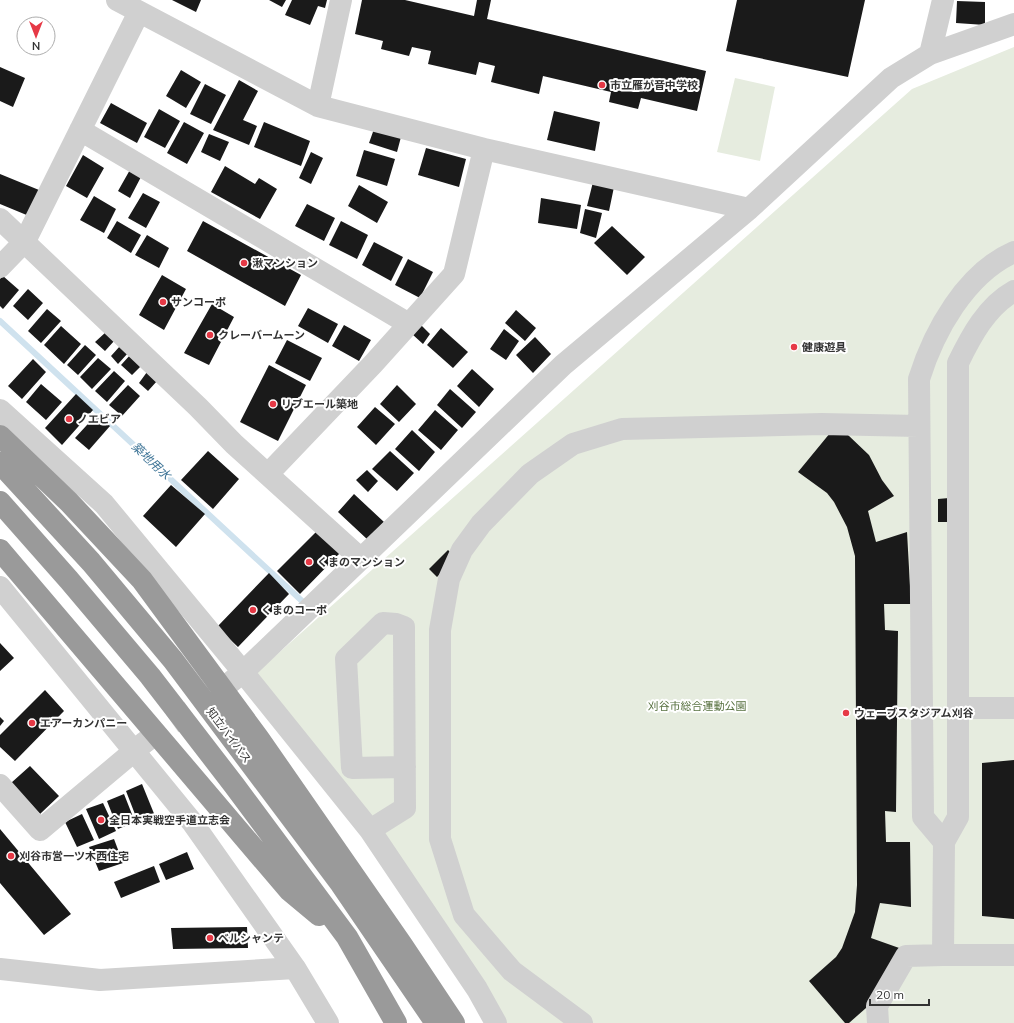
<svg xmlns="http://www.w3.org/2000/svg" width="1014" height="1023" font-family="Mulish,'Noto Sans JP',sans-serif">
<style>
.green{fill:#e6ecdf}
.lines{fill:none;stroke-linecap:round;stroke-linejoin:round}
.stream{stroke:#cfe2ee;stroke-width:6}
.building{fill:#1a1a1a}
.minor-tunnel{stroke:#d6d6d6;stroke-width:22;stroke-dasharray:22 11;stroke-linecap:butt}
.minor{stroke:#d0d0d0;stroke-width:22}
.highway{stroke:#9a9a9a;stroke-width:22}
.poi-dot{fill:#e63946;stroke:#fff;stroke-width:1.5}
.labels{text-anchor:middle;stroke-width:4;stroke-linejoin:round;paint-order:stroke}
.poi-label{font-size:11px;font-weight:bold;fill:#333;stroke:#fff;text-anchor:start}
.park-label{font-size:11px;fill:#56703f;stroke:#fff}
.street-label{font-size:11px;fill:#333;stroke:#fff}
.water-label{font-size:12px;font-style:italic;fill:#3f7597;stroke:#fff}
</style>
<rect width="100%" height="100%" fill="#fff"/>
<path class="green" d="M1014 47V1023H506L255 674 912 89Z
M735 78 775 87 760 161 717 152Z"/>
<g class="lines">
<path class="stream" d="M0 321 302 601"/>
</g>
<path class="building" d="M172 0H201L196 12Z
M269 0H286L282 7Z
M292 0H327L325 8 318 6 310 25 285 15Z
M362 0H405L474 16 477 0H491L487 19 706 71 697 111 641 98 638 109 609 102 611 92 543 76 539 94 491 82 495 66 479 62 476 75 428 64 431 51 412 47 409 56 381 49 383 41 355 34Z
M737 0H865L848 77 726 51Z
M957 1 985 2V25L956 23Z
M0 67 25 78 13 107 0 101Z
M181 70 201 82 186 108 166 96Z
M239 80 258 91 243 120 257 126 249 145 213 130Z
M205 84 226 95 211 124 190 114Z
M111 103 147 123 137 143 100 123Z
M159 109 180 121 165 148 144 137Z
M554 111 600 122 595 151 547 140Z
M184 122 204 133 187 164 167 153Z
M264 122 310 141 301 166 254 147Z
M374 129 401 137 397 152 369 143Z
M209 134 229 142 220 161 201 152Z
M426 148 466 159 459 187 418 175Z
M364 150 395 159 387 186 356 176Z
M311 152 323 158 311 184 299 178Z
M83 155 104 168 87 198 66 186Z
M225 166 255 184 259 178 277 189 260 219 211 192Z
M131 168 142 175 130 198 118 191Z
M0 174 39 190 29 216 0 204Z
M593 182 614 187 609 211 587 206Z
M359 185 388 202 377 223 348 206Z
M143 193 160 202 146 228 128 218Z
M94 196 116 209 104 233 80 220Z
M541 198 581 205 577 229 538 223Z
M307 204 335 218 324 241 295 226Z
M585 209 602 213 596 238 580 233Z
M117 221 141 235 131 253 107 238Z
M203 221 301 275 285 306 187 251Z
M341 221 368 235 357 259 329 245Z
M612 226 645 257 627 275 594 243Z
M147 235 169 248 159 268 135 255Z
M374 242 403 257 391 281 362 265Z
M408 259 433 272 420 298 395 285Z
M162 275 186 289 164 330 139 315Z
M3 276 19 290 3 309 0 306V279Z
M28 289 43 303 28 320 13 306Z
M212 304 234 317 209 365 184 353Z
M308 308 338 324 328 343 298 326Z
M47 309 61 321 41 343 28 331Z
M516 310 536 328 525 341 505 323Z
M420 324 430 334 423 344 412 334Z
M344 325 371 340 359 361 332 346Z
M61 326 81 344 64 364 44 345Z
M441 328 468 352 453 368 427 345Z
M504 329 519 341 506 360 490 349Z
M106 332 115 340 105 351 95 342Z
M535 337 551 354 533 373 516 355Z
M287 340 322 358 310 381 275 363Z
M85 345 96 355 78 375 67 365Z
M120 346 128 353 118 364 111 356Z
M131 354 143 364 132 375 121 365Z
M98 358 111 369 92 389 80 377Z
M33 359 46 372 22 399 8 386Z
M269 365 306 385 278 441 240 422Z
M472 369 494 389 479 407 457 386Z
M114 371 125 381 107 402 95 391Z
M147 372 157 381 148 391 139 383Z
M41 384 62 402 46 420 26 402Z
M128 385 140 396 122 416 109 405Z
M397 385 416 404 399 422 380 404Z
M450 389 476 412 462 428 437 405Z
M76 394 93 410 62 445 45 428Z
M375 407 395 424 376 445 357 427Z
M435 410 458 430 441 450 418 430Z
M97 414 110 426 89 450 75 438Z
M835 427 848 435 869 455 882 480 894 496 868 511 876 542 907 532 911 604H884L885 630 898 631 896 812 885 811 886 842H910L911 907 880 903 871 938 902 949 866 1008 849 1023H845L809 981 836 957 842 948 855 912 857 885 855 556 847 527 834 502 827 493 798 472Z
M412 430 435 452 419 471 395 449Z
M208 451 239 479 213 509 181 480Z
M390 451 414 473 397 491 372 469Z
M367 470 378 481 368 492 356 480Z
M171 485 205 514 176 547 143 516Z
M354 494 384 522 368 540 338 512Z
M949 498 951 522H938V499Z
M317 531 340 553 300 594 277 571Z
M448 550 456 558 437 577 429 569Z
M269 573 289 594 238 647 217 627Z
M0 643 14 658 0 671Z
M45 690 64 711 15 761 0 747V735Z
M0 717 4 721 0 726Z
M1014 760V919L982 916V763Z
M30 766 59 796 40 814 11 783Z
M142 784 155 816 138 822 126 791Z
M124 794 135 822 118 829 107 801Z
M103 803 116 831 99 839 86 809Z
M82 814 94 840 77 847 65 822Z
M0 829 71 914 44 935 0 883Z
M114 839 123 863 99 871 89 847Z
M187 852 194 869 166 880 159 864Z
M154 866 160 882 121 898 114 882Z
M247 927 248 948 173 949 171 928Z"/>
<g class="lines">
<path class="minor-tunnel" d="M145 742 219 691"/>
<path class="minor" d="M117 0 318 106 484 149 749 209
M930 54 943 0
M318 106 341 0
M80 130 409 324
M0 219 198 407 234 444 361 559
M0 267 25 241 139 12
M0 410 104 504 243 672 370 830 477 989 496 1023
M268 474 373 364 454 274 484 149
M0 587 192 822 295 968 328 1023
M226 686 243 672 563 365 749 209 891 78 930 54 1014 24
M958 708H1014
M0 785 40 830 145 742
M370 830 405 808 404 638V627L396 624 383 623 346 659 352 768 405 767
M944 842 923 817 919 379C934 331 966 273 1014 252
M943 955H1014
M0 969 100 980 295 968
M582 1023 512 971 464 915 440 839V630L449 579 462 550 481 524 530 474 573 444 622 429 822 424 918 426
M878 1023 877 1006 906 956 943 955 944 842 958 817V363C971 336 987 306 1014 291"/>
<path class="highway" d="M0 436 69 502 142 580 259 739 402 945 454 1023
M0 463 91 562 173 660 341 884 436 1023
M0 502 69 580 150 676 234 785 347 937 396 1023
M0 550 289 890 319 915"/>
</g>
<g class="poi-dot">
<circle cx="602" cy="85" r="4"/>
<circle cx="244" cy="263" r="4"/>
<circle cx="163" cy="302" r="4"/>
<circle cx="210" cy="335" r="4"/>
<circle cx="794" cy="347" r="4"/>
<circle cx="273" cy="404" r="4"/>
<circle cx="69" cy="419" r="4"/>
<circle cx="309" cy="562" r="4"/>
<circle cx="253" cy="610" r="4"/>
<circle cx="846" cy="713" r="4"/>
<circle cx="32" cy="723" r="4"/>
<circle cx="101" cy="820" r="4"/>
<circle cx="11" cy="856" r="4"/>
<circle cx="210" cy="938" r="4"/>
</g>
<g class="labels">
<g class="poi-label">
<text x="610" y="89">市立雁が音中学校</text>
<text x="252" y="267">湫マンション</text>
<text x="171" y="306">サンコーポ</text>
<text x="218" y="339">クレーバームーン</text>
<text x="802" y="351">健康遊具</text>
<text x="281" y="408">リブエール築地</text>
<text x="77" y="423">ノエビア</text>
<text x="317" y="566">くまのマンション</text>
<text x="261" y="614">くまのコーポ</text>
<text x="854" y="717">ウェーブスタジアム刈谷</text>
<text x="40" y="727">エアーカンパニー</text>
<text x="109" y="824">全日本実戦空手道立志会</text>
<text x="19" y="860">刈谷市営一ツ木西住宅</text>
<text x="218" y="942">ベルシャンテ</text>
</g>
<g class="park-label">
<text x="697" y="710">刈谷市総合運動公園</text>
</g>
<g class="street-label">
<text transform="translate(229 735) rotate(53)" y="4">知立バイパス</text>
</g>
<g class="water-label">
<text transform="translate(151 461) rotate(43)" y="4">築地用水</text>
</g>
</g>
<g transform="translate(36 36) rotate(180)"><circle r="19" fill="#ffffff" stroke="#adadad"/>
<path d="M0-3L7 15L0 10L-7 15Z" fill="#e63946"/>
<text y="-6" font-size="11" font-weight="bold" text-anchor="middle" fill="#333333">N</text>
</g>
<path d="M870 999v6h59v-6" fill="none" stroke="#333333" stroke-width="2"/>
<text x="876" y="999" font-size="12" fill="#333333" stroke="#ffffff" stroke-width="3" paint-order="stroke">20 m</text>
</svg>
